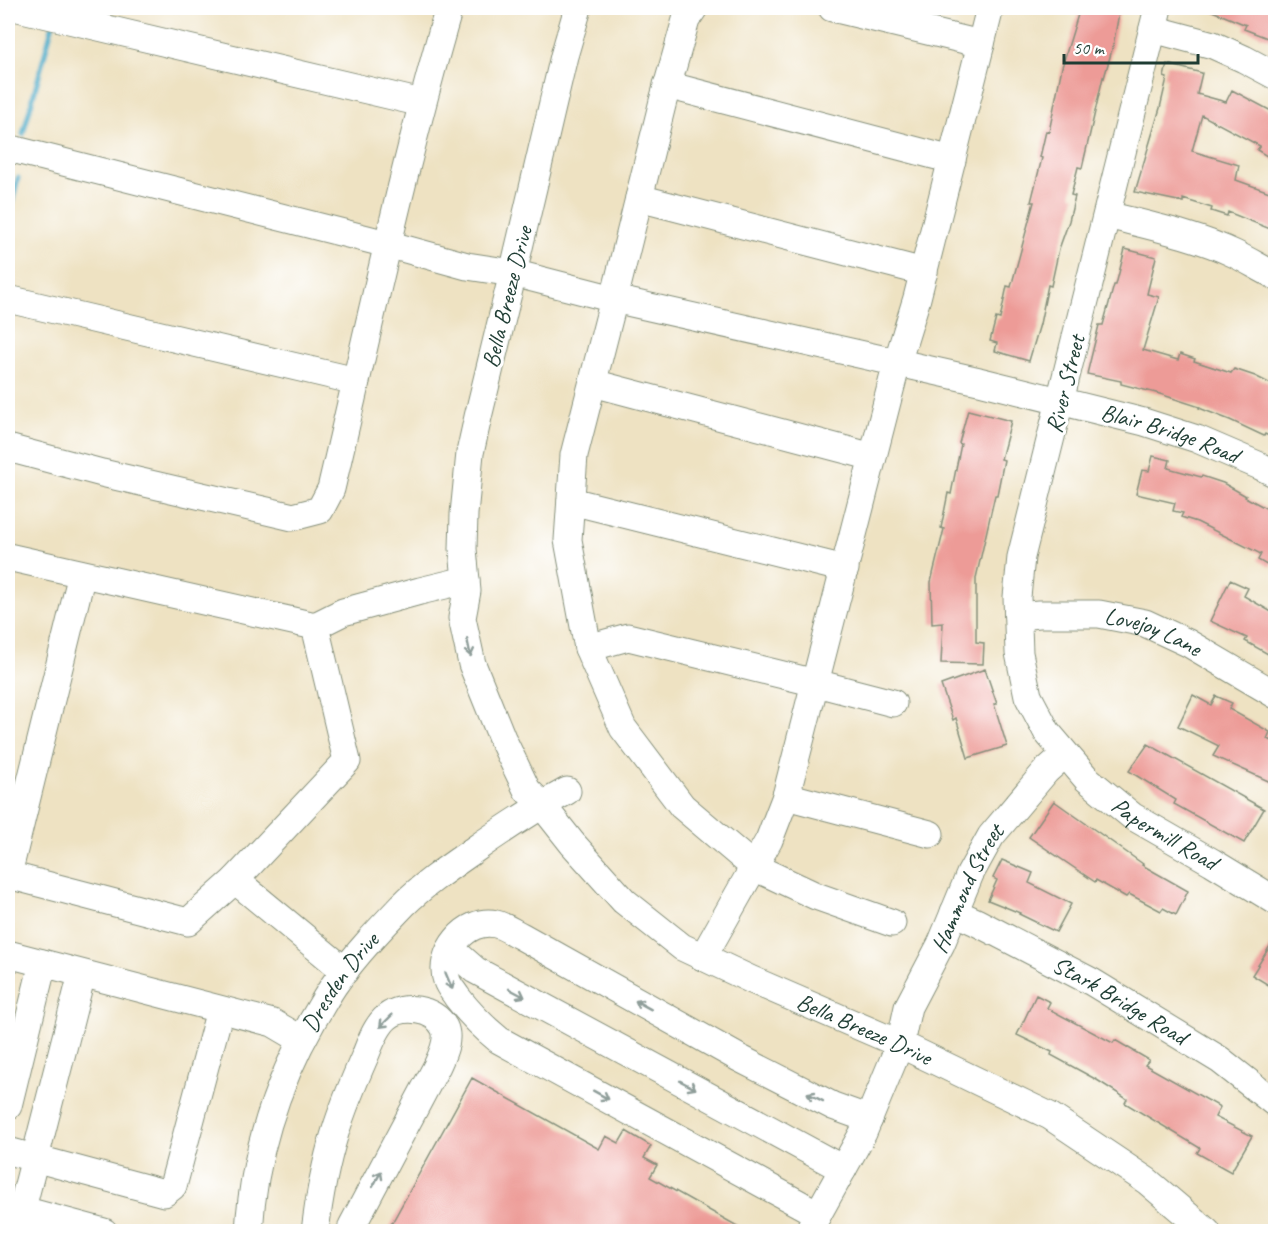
<svg xmlns="http://www.w3.org/2000/svg" width="1283" height="1239" font-family="Caveat,sans-serif">
<style>
.lines{fill:none;stroke-linecap:round;stroke-linejoin:round}
.stream{stroke:#49abc8;stroke-width:5}
.building{fill:#ed9b97}
.minor-casing{stroke:#86907b;stroke-width:29}
.minor{stroke:#fff;stroke-width:27}
.oneway{stroke:#8f9e9a}
.labels{text-anchor:middle;stroke-width:6;stroke-linejoin:round;paint-order:stroke}
.street-label{font-size:24px;fill:#1f3d34;stroke:#fff}
</style>
<rect width="100%" height="100%" fill="#fff"/>
<filter id="ink" filterUnits="userSpaceOnUse"><feTurbulence type="fractalNoise" baseFrequency=".0167" numOctaves="2"/><feDisplacementMap in="SourceGraphic" scale="12" xChannelSelector="R" yChannelSelector="G"/><feConvolveMatrix kernelMatrix="1 2 1 2 8 2 1 2 1" color-interpolation-filters="sRGB"/></filter>
<filter id="wash" filterUnits="userSpaceOnUse"><feTurbulence type="fractalNoise" baseFrequency=".008" numOctaves="4" result="noise"/><feDisplacementMap in="SourceGraphic" scale="24" xChannelSelector="R" yChannelSelector="G"/><feGaussianBlur stdDeviation="1.35" result="paint"/><feColorMatrix in="noise" values="0 0 0 0 0 0 0 0 0 0 0 0 0 0 0 0 0 1.4 0 .05"/><feComposite in="paint" operator="in"/></filter>
<g filter="url(#wash)">
<rect width="100%" height="100%" fill="#eee2c2"/>
<g class="lines">
<path class="stream" d="M23 134 53 24
M8 220 18 178"/>
</g>
<g id="blocks">
<path class="building" d="M1080 8H1120L1113 46 1104 78 1103 77 1082 168 1078 167 1071 195 1075 196 1069 221 1059 249 1051 286 1048 285 1040 324 1029 361 995 351 997 343 990 341 996 318 1000 319 1007 286 1011 287 1034 202H1031L1042 158 1040 157 1046 131 1049 132 1062 67Z
M1205 8H1275V41L1244 29 1246 25Z
M1167 64 1202 73 1197 94 1226 102 1232 90 1275 113V161L1257 150 1260 146 1202 115 1192 151 1239 165 1236 180 1275 194V231L1228 212 1227 216 1211 211 1212 208 1183 199V202L1135 192 1160 108 1167 78 1164 77Z
M1125 249 1156 257 1147 294 1159 297 1143 350 1178 360 1180 354 1195 359 1194 361 1231 373 1234 369 1255 376 1275 386V439L1265 434 1264 436 1230 420 1199 408 1200 407 1160 394 1121 384V381L1087 374 1099 325H1103L1114 285H1116Z
M968 410 1011 421 1001 459 1004 460 997 495H995L976 578V642L984 643 983 664 941 663 943 623 932 624 931 582 944 529 941 528 948 493 951 494 961 444 959 443Z
M1153 456 1170 460 1168 468 1201 477 1202 476 1223 483 1246 496 1245 497 1275 513V562L1273 561 1270 567 1258 560 1261 554 1197 522 1181 517 1183 513 1173 511 1175 503 1136 494 1142 470 1149 471Z
M1230 580 1248 588 1244 596 1275 614V658L1245 641 1247 638 1210 621Z
M985 669 997 704H994L1007 746 968 758 956 718 953 720 941 685Z
M1193 695 1211 705 1216 696 1232 703 1229 709 1270 732 1267 739 1275 742V784L1213 756 1219 746 1178 726Z
M1148 744 1264 809 1244 843 1174 804 1176 800 1129 771Z
M1054 801 1143 864 1142 865 1188 891 1176 915 1163 908 1161 911 1129 894 1126 897 1096 880 1095 882 1029 837Z
M1002 860 1033 873 1029 883 1071 904 1056 932 1019 914 1020 913 988 900 997 880 993 878Z
M1275 938V989L1252 975Z
M1036 995 1050 1002 1047 1008 1113 1043 1115 1040 1149 1060 1145 1065 1220 1107 1215 1117 1252 1136 1231 1172 1197 1153 1200 1148 1125 1103 1127 1099 1097 1080 1051 1055 1052 1052 1017 1035Z
M472 1078 599 1149 606 1136 619 1143 626 1131 651 1146 644 1158 657 1165 650 1177 748 1232H387Z"/>
</g>
</g>
<g filter="url(#ink)">
<use href="#blocks" fill-opacity="0" stroke="#86907b" stroke-width="1.5"/>
<g class="lines">
<defs>
<g id="minor">
<path d="M18 8 422 103"/>
<path id="s1" d="M578 8 564 56 513 273 478 417 470 453 464 514 463 549 467 591 462 618 472 664 502 738 527 790 542 805 572 843 624 901 682 947 752 980 900 1044 1050 1116 1147 1181 1207 1232"/>
<path d="M694 8 686 20 663 101 614 299 574 455 568 540 588 648 623 728 682 806 754 867 816 896 892 923"/>
<path d="M832 8 981 44"/>
<path id="s2" d="M1158 8 1021 557 1017 597 1019 653 1028 696 1047 732 1087 779 1132 816 1212 862 1276 901"/>
<path d="M1153 29 1213 45 1244 59 1276 76"/>
<path d="M667 85 952 160"/>
<path id="s3" d="M8 148 387 244 467 266 513 273 614 299 979 381 1144 422 1197 439 1260 466 1276 474"/>
<path d="M639 198 924 272"/>
<path d="M1107 215C1150 226 1195 235 1235 254 1249 261 1262 269 1276 276"/>
<path d="M8 299 356 381"/>
<path d="M593 383 873 457"/>
<path d="M8 448 102 473 293 517 320 510 331 489C369 328 403 166 449 8"/>
<path d="M571 501 845 569"/>
<path d="M8 557 315 626 343 612 420 591 466 580"/>
<path id="s4" d="M1018 616 1039 614H1099L1145 623 1188 643 1276 695"/>
<path d="M588 648 628 637 816 683 893 703"/>
<path d="M786 796 930 834"/>
<path d="M8 874 82 574"/>
<path d="M8 875 188 922 235 880 347 761 315 626"/>
<path d="M235 880 345 971"/>
<path id="s5" d="M954 912 976 922 1092 982 1220 1060 1276 1104"/>
<path d="M451 949 475 970 843 1169"/>
<path d="M8 954 273 1023 302 1040"/>
<path d="M703 957 769 840 786 796 897 363 917 298 990 8"/>
<path d="M8 1106 43 963"/>
<path d="M8 1151 164 1193 173 1186 220 1010"/>
<path d="M8 1206 104 1232"/>
<path d="M818 1214 499 1040C483 1027 470 1014 457 997 454 992 449 987 447 981 437 954 466 917 496 924 504 926 513 932 521 936L739 1058 833 1106 869 1119"/>
<path d="M16 1232 82 974"/>
<path id="s6" d="M249 1232C253 1156 276 1085 313 1020 321 1007 328 993 337 981 356 954 380 929 403 905 423 885 448 868 471 852 502 830 534 809 567 791"/>
<path d="M315 1232C319 1198 325 1165 335 1133 343 1107 354 1081 365 1056 370 1044 376 1026 387 1017 403 1004 434 1008 444 1027 450 1039 442 1055 437 1066L352 1226 351 1232"/>
<path id="s7" d="M808 1232 863 1133 900 1044 908 1007 941 944 970 874 991 836 1046 771 1065 754"/>
</g>
</defs>
<use href="#minor" class="minor-casing"/>
<use href="#minor" class="minor"/>
</g>
<defs><path id="oneway-shaft" d="M-6 0H5M1.5-3L5.5 0L1.5 3" fill="none" stroke-width="1.6" stroke-linecap="round" stroke-linejoin="round" transform="scale(1.5)"/></defs>
<g class="oneway">
<use href="#oneway-shaft" transform="translate(469 648) rotate(78)"/>
<use href="#oneway-shaft" transform="translate(449 981) rotate(67)"/>
<use href="#oneway-shaft" transform="translate(517 993) rotate(28)"/>
<use href="#oneway-shaft" transform="translate(643 1005) rotate(-151)"/>
<use href="#oneway-shaft" transform="translate(386 1021) rotate(135)"/>
<use href="#oneway-shaft" transform="translate(688 1085) rotate(28)"/>
<use href="#oneway-shaft" transform="translate(601 1095) rotate(29)"/>
<use href="#oneway-shaft" transform="translate(815 1097) rotate(-153)"/>
<use href="#oneway-shaft" transform="translate(377 1179) rotate(-62)"/>
</g>
</g>
<g class="labels">
<g class="street-label">
<text transform="translate(507 297) rotate(-76)" y="8">Bella Breeze Drive</text>
<text transform="translate(1065 384) rotate(-76)" y="8">River Street</text>
<text dy="8" stroke="none"><textPath href="#s3" startOffset="1197">Blair Bridge Road</textPath></text>
<text dy="8" stroke="none"><textPath href="#s4" startOffset="138">Lovejoy Lane</textPath></text>
<text dy="8" stroke="none"><textPath href="#s2" startOffset="904">Papermill Road</textPath></text>
<text dy="8" stroke="none"><textPath href="#s7" startOffset="380">Hammond Street</textPath></text>
<text dy="8" stroke="none"><textPath href="#s6" startOffset="270">Dresden Drive</textPath></text>
<text dy="8" stroke="none"><textPath href="#s5" startOffset="188">Stark Bridge Road</textPath></text>
<text dy="8" stroke="none"><textPath href="#s1" startOffset="1230">Bella Breeze Drive</textPath></text>
</g>
</g>
<rect width="1283" height="1239" fill="none" stroke="#fff" stroke-width="30"/>
<path d="M1064 54v9h134v-9" fill="none" stroke="#1f3d34" stroke-width="3"/>
<text x="1073" y="54" font-size="18" fill="#1f3d34" stroke="#ffffff" stroke-width="4.5" paint-order="stroke">50 m</text>
</svg>
